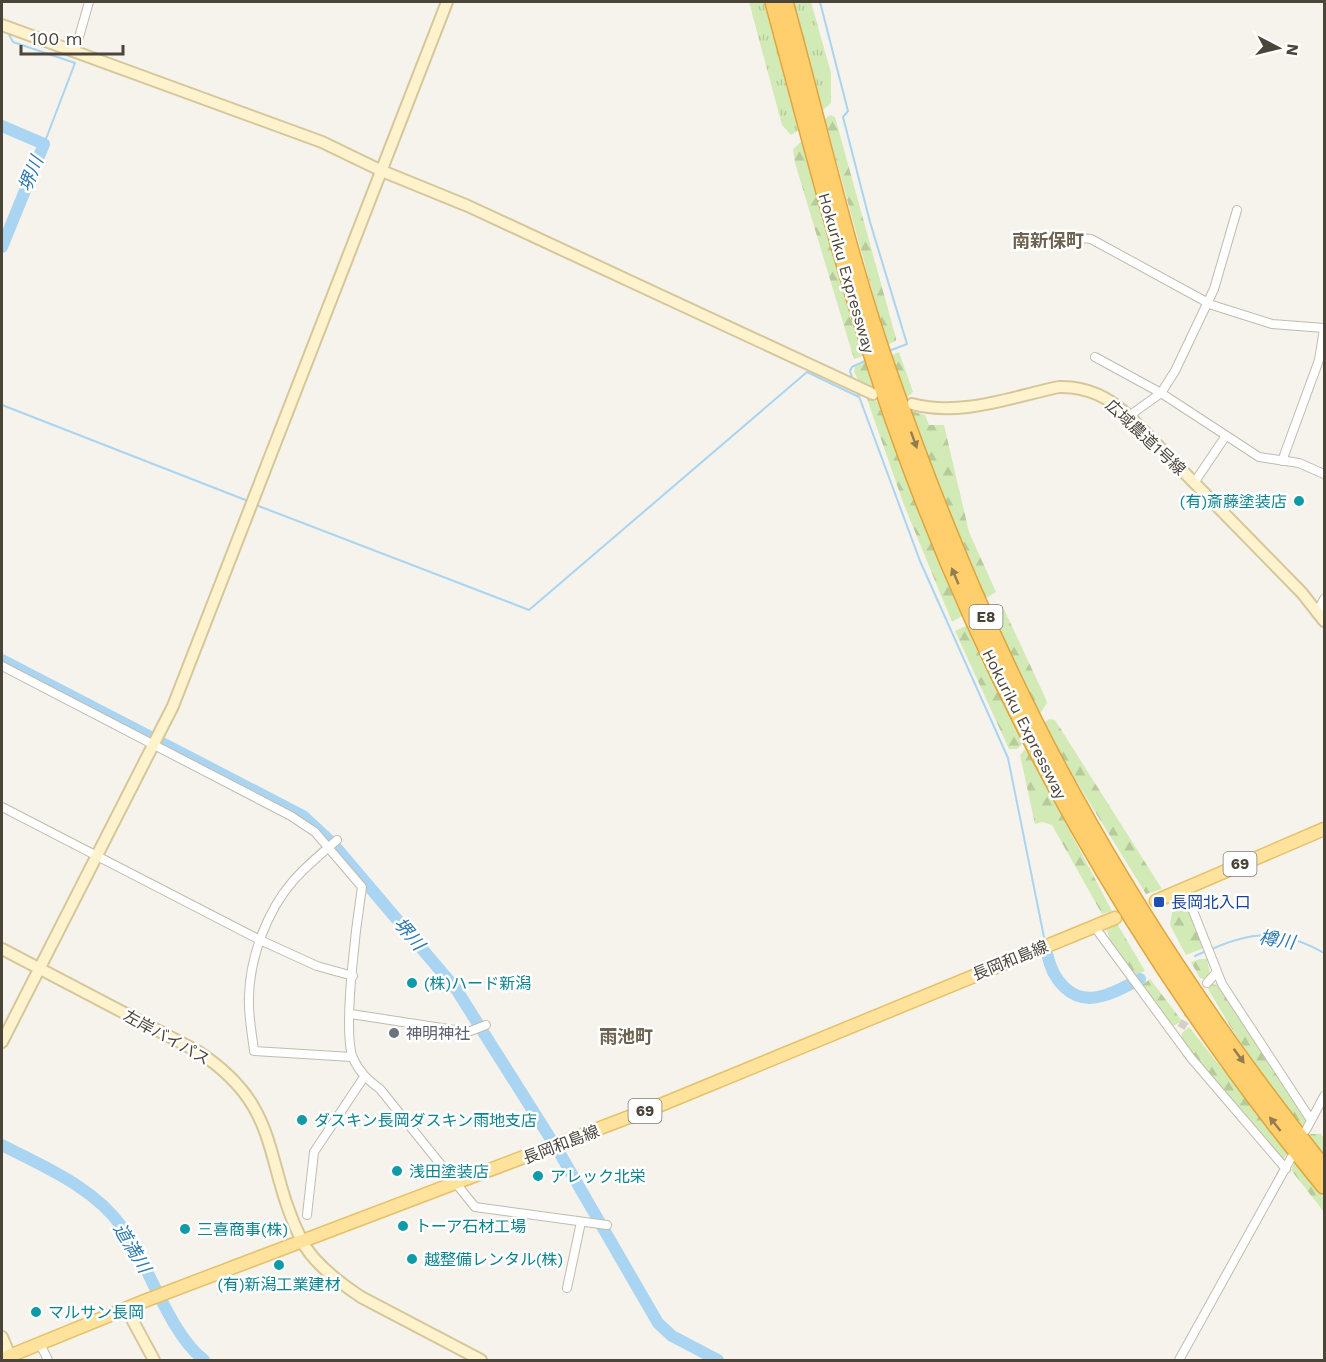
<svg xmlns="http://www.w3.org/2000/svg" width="1326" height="1362" font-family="'Work Sans','Noto Sans JP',sans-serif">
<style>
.grass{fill:url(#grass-tufts)}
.forest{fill:url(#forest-firs)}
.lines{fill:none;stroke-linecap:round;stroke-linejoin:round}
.stream{stroke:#a9d4f2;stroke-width:2}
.river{stroke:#a9d4f2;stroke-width:12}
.street-tunnel{stroke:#d4d0c8;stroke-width:8;stroke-dasharray:8 4;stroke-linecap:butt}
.street-casing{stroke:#c2bbae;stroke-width:10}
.secondary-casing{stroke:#d6c79b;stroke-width:14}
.primary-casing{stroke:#e6c16a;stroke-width:15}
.highway-casing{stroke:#e0a43c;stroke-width:18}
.street{stroke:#fff;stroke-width:8}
.secondary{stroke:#fff3cd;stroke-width:10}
.primary{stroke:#ffe39c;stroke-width:12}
.highway{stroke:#ffcf6e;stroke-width:15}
.oneway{fill:#937c4e}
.culture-dot{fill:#0f9aa8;stroke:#fff;stroke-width:2}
.transit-dot{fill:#1a4fb4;stroke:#fff;stroke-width:2}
.worship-dot{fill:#6b7280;stroke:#fff;stroke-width:2}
.labels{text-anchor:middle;stroke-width:5;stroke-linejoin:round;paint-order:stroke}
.shield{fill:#fff;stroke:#817c74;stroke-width:1.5}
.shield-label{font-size:15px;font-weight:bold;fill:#4b4439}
.street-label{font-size:16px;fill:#4b4439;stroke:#fff}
.culture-label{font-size:16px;fill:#0d838f;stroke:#fff;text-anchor:start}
.transit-label{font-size:16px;fill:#164399;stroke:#fff;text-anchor:start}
.worship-label{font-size:16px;fill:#5b616d;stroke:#fff;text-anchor:start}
.water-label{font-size:18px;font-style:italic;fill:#2e7ab2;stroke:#fff}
.neighbourhood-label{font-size:18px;font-weight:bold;fill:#6e6250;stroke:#fff}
</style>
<defs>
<pattern id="grass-tufts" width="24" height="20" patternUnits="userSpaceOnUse" patternTransform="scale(1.5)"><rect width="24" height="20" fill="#d2eab5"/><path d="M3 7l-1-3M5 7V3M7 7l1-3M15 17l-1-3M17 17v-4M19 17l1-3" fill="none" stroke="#b6ca9c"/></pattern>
<pattern id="forest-firs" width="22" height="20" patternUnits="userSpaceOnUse" patternTransform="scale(1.5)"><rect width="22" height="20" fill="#d2eab5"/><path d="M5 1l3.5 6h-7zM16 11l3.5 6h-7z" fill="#b6ca9c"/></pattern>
</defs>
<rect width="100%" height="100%" fill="#f6f3ec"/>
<path class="grass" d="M749 2H766L799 130 791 135 782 125Z
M791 2H811L831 73V103L822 111Z"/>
<path class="forest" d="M830 115 835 117 896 338V341L887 345 825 119Z
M803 140 863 356 854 359 795 163 793 149Z
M899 352 913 392 906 399 890 356Z
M865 362 873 389 861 385 854 372 855 367Z
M867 399 877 401 922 521 961 609 962 616 952 622 904 505Z
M911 411 925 415 929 425H944L969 532 996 592 983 600 912 419Z
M994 604 1002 605 1045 697 1047 703 1038 717 988 606Z
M968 625 1023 743 1017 749H1009L955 631Z
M1049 719 1055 720 1162 889 1146 894 1052 742 1044 723Z
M1026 748 1112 911 1102 914 1052 825 1042 822 1035 824 1020 755Z
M1173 907H1189L1204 948 1186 955 1170 925Z
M1116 922 1145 971 1134 975 1110 941 1106 927Z
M1200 959H1207L1210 973 1206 980 1200 978 1191 962Z
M1150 979 1182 1021 1173 1026 1144 990 1142 985Z
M1211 984 1217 985 1306 1118 1301 1131 1235 1034 1208 989Z
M1189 1027 1288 1152 1283 1160 1181 1039 1182 1033Z
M1311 1134H1321L1324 1139V1161L1307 1138Z
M1295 1162 1324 1198V1212L1291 1170Z"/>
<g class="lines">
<path class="stream" d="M820 2 848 111 843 117 870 222 907 344 889 351
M7 31 13 42 75 63 44 144
M853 380 850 371 852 367 867 360
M857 391 920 561 1008 758 1045 942
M2 405 248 501
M256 505 529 610 807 372 859 397
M1212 949C1254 930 1283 930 1324 953
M1195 956 1206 951"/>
<path class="river" d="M2 126 44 144 2 247
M2 660 303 816 333 844 456 989 559 1152 658 1323 672 1336 718 1360
M1047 953C1052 979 1071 1005 1102 996 1115 993 1128 985 1140 979
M2 1145C44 1167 94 1187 122 1227 149 1265 169 1333 204 1360"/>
<path class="street-tunnel" d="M1181 1028 1193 1008"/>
<defs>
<path id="street" d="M75 51 89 2
M1054 235 1091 239 1212 305 1272 324 1324 328
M1095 357 1161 393 1259 457 1299 463 1324 474
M1129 416 1161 393 1175 371 1214 289 1237 210
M1282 461 1319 360 1324 329
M1194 483 1225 437
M1324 599 1318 611 1324 610
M2 666 291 816 315 832 362 887C357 919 342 1031 353 1058 359 1072 368 1080 380 1089L475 1207 607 1225
M2 807 260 940 317 966 353 976
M337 840C322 853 306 866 293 881 267 911 250 957 249 996 248 1015 252 1033 254 1051L352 1057
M1184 888 1222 984 1311 1120
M1094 926 1191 1058 1286 1169
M1207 983 1216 973
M351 1014 468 1032 486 1025
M1306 1130 1324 1096
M307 1215 314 1152 364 1077
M567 1288 581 1222
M40 1344 48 1360
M1179 1360 1291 1158"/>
<path id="secondary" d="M2 25 322 142 382 171 468 206 873 394
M912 404C961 417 1011 397 1059 387 1087 386 1109 397 1129 416L1302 593 1324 621
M2 949 197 1051C284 1107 262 1162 302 1241 314 1264 340 1283 361 1297L481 1360
M2 1042 173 706 447 2
M127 1310 154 1360
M2 1337 10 1356"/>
<path id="primary" d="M1156 901 1324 829
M2 1359 147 1300 658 1106 1115 918"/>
<path id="highway" d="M773 2C811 142 846 284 894 422 991 699 1138 959 1324 1186
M785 2C820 127 847 255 891 378 941 521 1000 663 1074 796 1146 927 1231 1051 1324 1168"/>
</defs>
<use href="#street" class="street-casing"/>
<use href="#secondary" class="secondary-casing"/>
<use href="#primary" class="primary-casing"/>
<use href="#highway" class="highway-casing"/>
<use href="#street" class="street"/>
<use href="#secondary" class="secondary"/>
<use href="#primary" class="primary"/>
<use href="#highway" class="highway"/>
</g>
<defs><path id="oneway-solid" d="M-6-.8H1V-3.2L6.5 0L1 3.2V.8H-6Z" transform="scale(1.5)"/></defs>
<g class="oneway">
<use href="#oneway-solid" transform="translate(914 440) rotate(70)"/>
<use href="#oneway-solid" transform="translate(955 576) rotate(-113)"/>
<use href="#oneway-solid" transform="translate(1239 1056) rotate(54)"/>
<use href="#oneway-solid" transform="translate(1275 1124) rotate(-128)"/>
</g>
<g class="culture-dot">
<circle cx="1299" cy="501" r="6"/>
<circle cx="412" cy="983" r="6"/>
<circle cx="302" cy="1120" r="6"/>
<circle cx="397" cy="1171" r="6"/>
<circle cx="538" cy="1176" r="6"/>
<circle cx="403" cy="1226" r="6"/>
<circle cx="185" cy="1229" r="6"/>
<circle cx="412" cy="1259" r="6"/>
<circle cx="279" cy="1265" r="6"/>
<circle cx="36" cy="1312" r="6"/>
</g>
<rect class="transit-dot" x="1153" y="896" width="12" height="12" rx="3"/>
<circle class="worship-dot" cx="394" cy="1033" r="6"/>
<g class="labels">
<g class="shield">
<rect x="969.5" y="605" width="33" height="24" rx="4.5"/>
<rect x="1223.5" y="852" width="33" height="24" rx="4.5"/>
<rect x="628.5" y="1099" width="33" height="24" rx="4.5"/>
</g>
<g class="shield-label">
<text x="986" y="622">E8</text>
<text x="1240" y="869">69</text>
<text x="645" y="1116">69</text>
</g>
<g class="street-label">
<text transform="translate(847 273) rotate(74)" y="6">Hokuriku Expressway</text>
<text transform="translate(1146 437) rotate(43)" y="6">広域農道1号線</text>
<text transform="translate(1025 724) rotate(63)" y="6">Hokuriku Expressway</text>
<text transform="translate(1010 960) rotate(-22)" y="6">長岡和島線</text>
<text transform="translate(167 1037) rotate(29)" y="6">左岸バイパス</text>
<text transform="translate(561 1144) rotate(-21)" y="6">長岡和島線</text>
</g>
<g class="culture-label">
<text x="1287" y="507" text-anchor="end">(有)斎藤塗装店</text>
<text x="424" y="989">(株)ハード新潟</text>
<text x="314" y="1126">ダスキン長岡ダスキン雨地支店</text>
<text x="409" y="1177">浅田塗装店</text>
<text x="550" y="1182">アレック北栄</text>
<text x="415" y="1232">トーア石材工場</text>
<text x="197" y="1235">三喜商事(株)</text>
<text x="424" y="1265">越整備レンタル(株)</text>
<text x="279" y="1290" text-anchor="middle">(有)新潟工業建材</text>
<text x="48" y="1318">マルサン長岡</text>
</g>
<g class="transit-label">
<text x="1171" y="908">長岡北入口</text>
</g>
<g class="worship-label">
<text x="406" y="1039">神明神社</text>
</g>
<g class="water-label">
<text transform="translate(31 174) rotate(-68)" y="6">堺川</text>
<text transform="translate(409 934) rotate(50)" y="6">堺川</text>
<text transform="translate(1277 940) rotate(9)" y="6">樽川</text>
<text transform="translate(132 1248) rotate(59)" y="6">道満川</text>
</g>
<g class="neighbourhood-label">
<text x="1048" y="247">南新保町</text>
<text x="626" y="1043">雨池町</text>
</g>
</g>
<rect width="1326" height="1362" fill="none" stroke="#4b4439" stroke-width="6"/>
<g transform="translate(1278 48) rotate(97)" stroke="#ffffff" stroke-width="4.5" paint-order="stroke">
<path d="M0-4.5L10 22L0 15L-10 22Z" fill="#4b4439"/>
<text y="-9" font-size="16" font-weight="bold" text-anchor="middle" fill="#4b4439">N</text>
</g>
<path d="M21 45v9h102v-9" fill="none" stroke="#4b4439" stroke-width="3"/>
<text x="30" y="45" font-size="18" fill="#4b4439" stroke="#ffffff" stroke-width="4.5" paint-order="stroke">100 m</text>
</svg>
